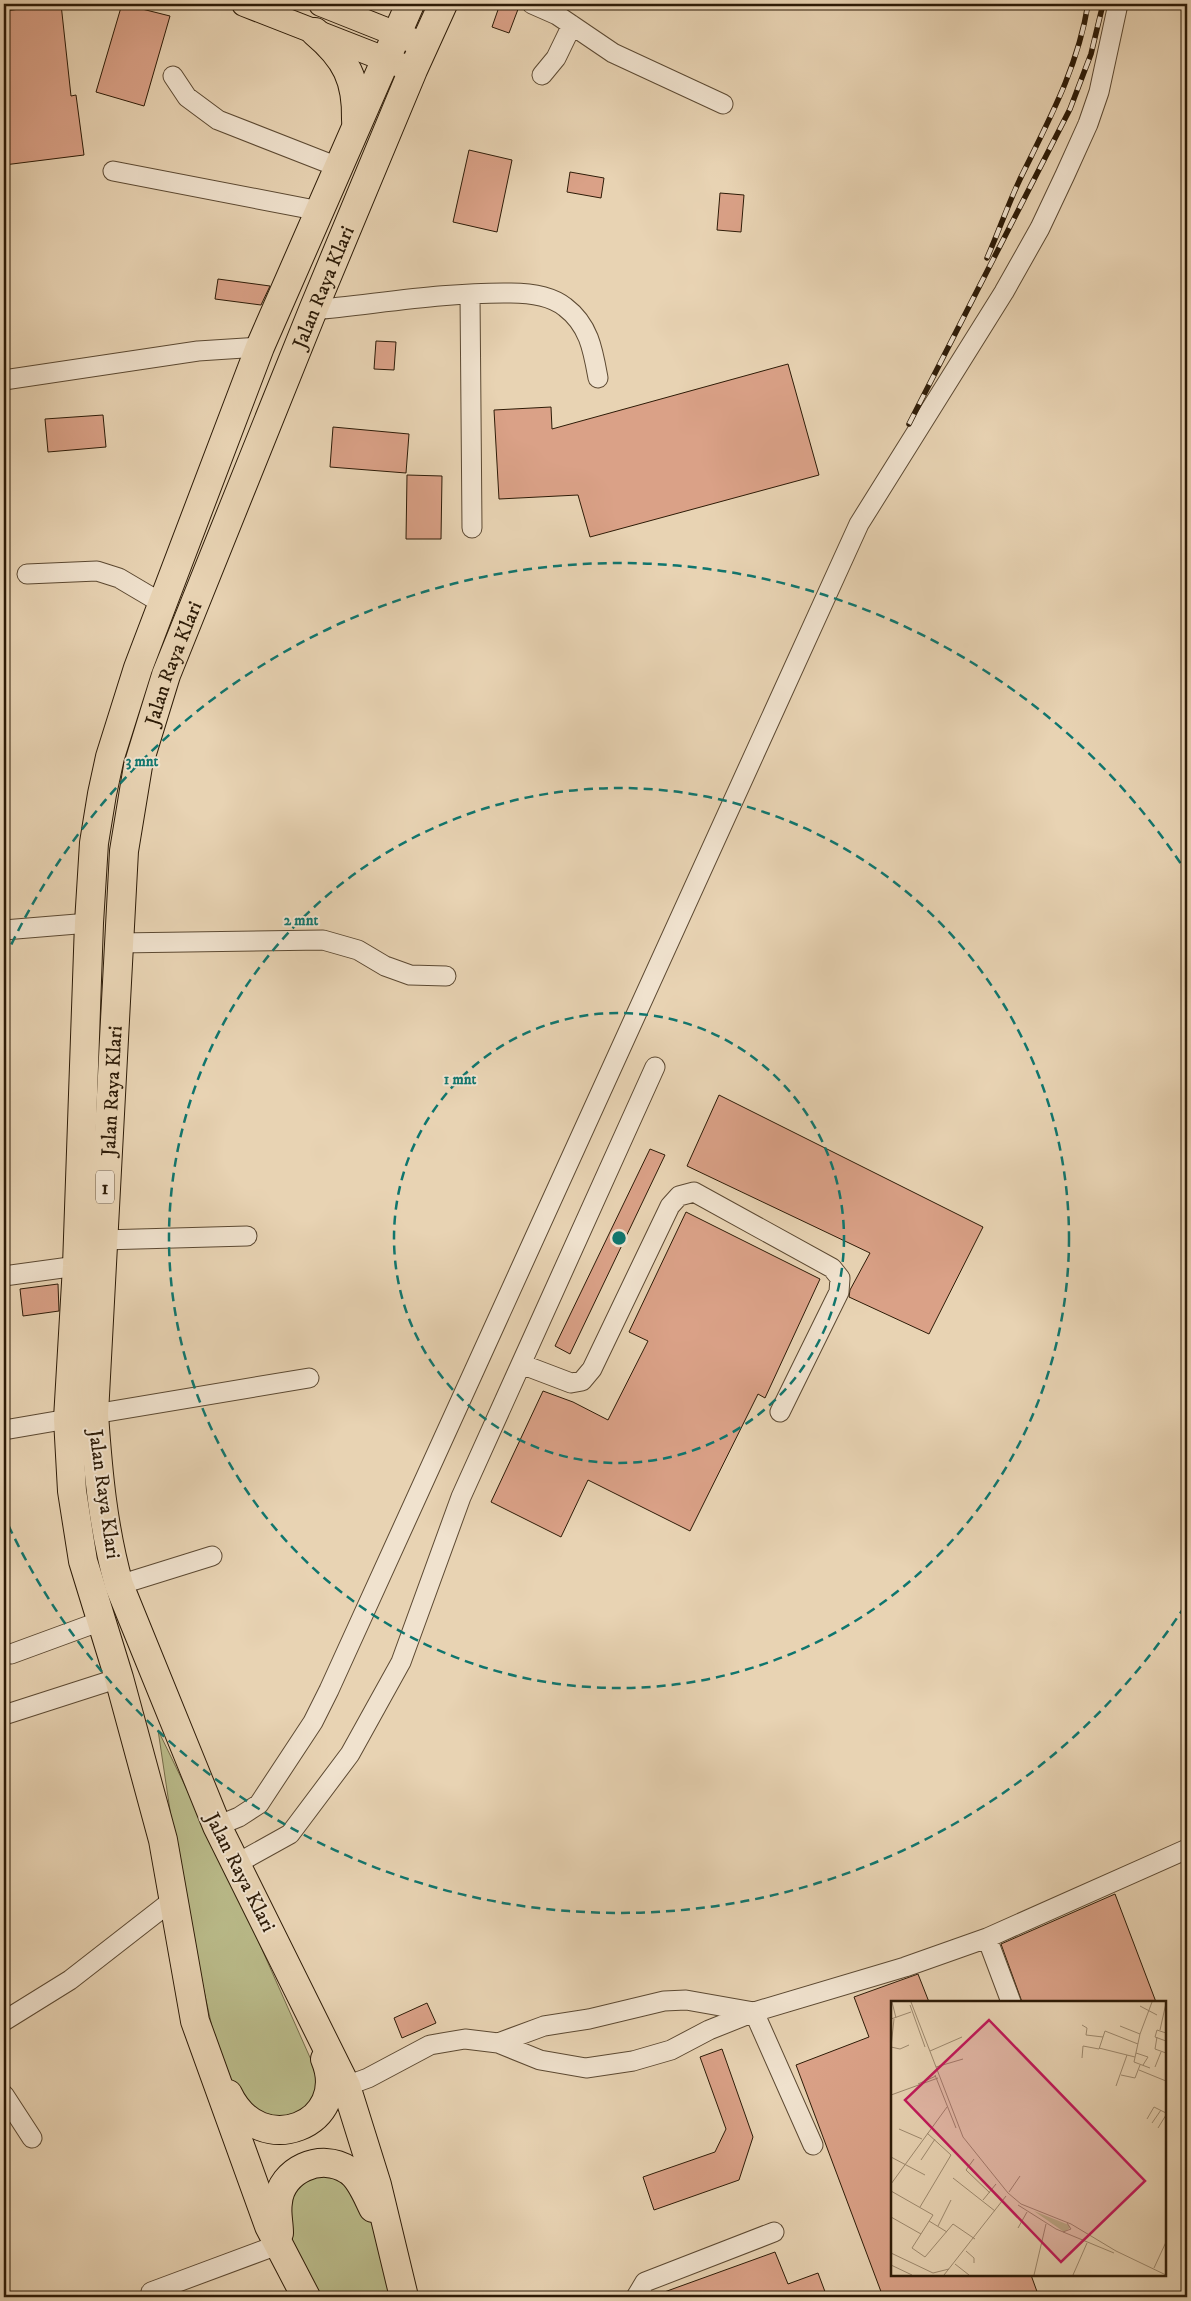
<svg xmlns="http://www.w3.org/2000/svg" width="1191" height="2301" font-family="'IM FELL DW Pica',serif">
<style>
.green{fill:#babb8a;stroke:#746b48}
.building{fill:#daa187;stroke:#2d1b07}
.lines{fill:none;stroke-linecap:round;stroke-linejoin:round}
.minor-casing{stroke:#5c4932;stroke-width:21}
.major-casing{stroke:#2d1b07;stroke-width:26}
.highway-casing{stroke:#2d1b07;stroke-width:30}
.minor{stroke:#f0e2ce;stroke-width:19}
.major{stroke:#e8d3b3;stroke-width:24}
.highway{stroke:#e8d3b3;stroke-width:28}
.rail-casing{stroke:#2d1b07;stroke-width:5.5}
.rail{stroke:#f0e2ce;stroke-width:4;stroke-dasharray:11;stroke-linecap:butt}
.ring{fill:none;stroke:#0f766e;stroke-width:2.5;stroke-dasharray:9 6}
.labels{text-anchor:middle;stroke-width:4;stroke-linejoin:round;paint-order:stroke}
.shield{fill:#f0e2ce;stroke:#685743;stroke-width:1}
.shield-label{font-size:19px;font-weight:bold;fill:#2d1b07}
.street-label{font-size:20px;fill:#2d1b07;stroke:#f0e2ce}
.inset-road{fill:none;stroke:#9d896e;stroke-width:1}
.view{fill:#c2185b;fill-opacity:0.15;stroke:#c2185b;stroke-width:2.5}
.inset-edge{fill:none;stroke:#2d1b07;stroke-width:2.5}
.centre{fill:#0f766e;stroke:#f0e2ce;stroke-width:2.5}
.ring-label{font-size:15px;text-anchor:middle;font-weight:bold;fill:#0f766e;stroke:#f0e2ce;stroke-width:4;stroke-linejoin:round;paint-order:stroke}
</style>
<rect width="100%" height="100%" fill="#e8d3b3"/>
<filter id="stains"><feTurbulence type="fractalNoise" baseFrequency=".004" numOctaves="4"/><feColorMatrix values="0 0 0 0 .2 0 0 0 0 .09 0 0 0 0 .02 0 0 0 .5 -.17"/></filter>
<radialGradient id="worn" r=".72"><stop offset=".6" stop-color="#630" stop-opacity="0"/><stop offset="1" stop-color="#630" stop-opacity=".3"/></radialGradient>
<path class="green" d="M158 1730 236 1891 320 2080 306 2116 268 2121 234 2096 212 2027 183 1897Z
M309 2172 343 2177 369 2207 394 2297H314L290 2253 291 2194Z"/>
<path class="building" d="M61 4 71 96 76 95 84 155 4 165V11Z
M122 4 170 16 144 106 96 92Z
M500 4H520L509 33 492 27Z
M469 150 512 160 497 232 453 222Z
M570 172 604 178 601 198 567 192Z
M720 193 744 195 741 232 717 230Z
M218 279 270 286 261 305 215 299Z
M376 341 396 342 394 370 374 369Z
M788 364 819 475 590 537 578 495 499 499 494 410 551 407 552 429Z
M103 415 106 447 48 452 45 419Z
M333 427 409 434 406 473 330 467Z
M407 475 442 476 441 539H406Z
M719 1095 983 1227 929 1334 849 1297 850 1290 870 1253 687 1166Z
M650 1149 665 1155 570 1354 555 1346Z
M686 1212 820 1279 765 1398 758 1394 690 1531 588 1480 561 1537 491 1502 543 1391 573 1402 608 1420 648 1341 629 1332Z
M58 1284 59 1311 23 1316 20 1289Z
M1115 1894 1156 2002H1022L1001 1944Z
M918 1974 929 2002H892V2275H1031L1039 2297H883L796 2065 869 2037 854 1997Z
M427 2003 436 2023 402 2038 394 2018Z
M722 2049 753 2137 739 2180 654 2210 643 2177 715 2152 726 2129 700 2057Z
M775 2252 788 2284 818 2273 827 2297H656V2295Z"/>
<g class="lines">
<defs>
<path id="minor" d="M532 4 557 15 613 53 723 104
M542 75 556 58 572 25
M173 76 187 97 218 120 338 167
M113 171 320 211
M470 295 472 528
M313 310C378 304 445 292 511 293 529 293 551 296 565 307 589 325 593 350 598 378
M4 380 198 351 260 347
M27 574 97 571 119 578 163 604
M4 930 89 923
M118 943 323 940 358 950 385 966 410 975 446 976
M102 1240 247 1236
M4 1276 77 1266
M521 1364 571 1383 582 1381 592 1369 670 1206 679 1196 694 1192 832 1268 840 1278 839 1292 780 1412
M94 1414 309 1378
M4 1430 68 1419
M119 1585 212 1556
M11 1654 101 1621
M4 1715 119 1678
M217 1826 239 1817 259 1804 313 1722 329 1690 859 524 1004 292 1040 228 1065 175 1088 124 1099 92 1118 4
M236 1864 290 1834 350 1754 401 1662 461 1497 655 1067
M987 1938 1011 2002
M4 2021 70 1980 174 1899
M498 2043 544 2026 589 2019 664 2001 686 2000 754 2012 813 2145
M346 2086 368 2078 430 2045 465 2039 498 2043 540 2060 586 2068 633 2061 671 2050 709 2030 754 2012 905 1967 987 1938 1187 1849
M4 2095 32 2138
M151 2292 280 2244
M636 2297 645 2282 774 2232"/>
<path id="major" d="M244 4 413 70
M321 4 424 45"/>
<g id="highway">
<path d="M315 32C346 58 357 80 356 120"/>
<path d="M228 2094C260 2162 352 2124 325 2059"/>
<path d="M279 2233C279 2223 276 2212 278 2202 281 2170 321 2152 348 2170 360 2177 367 2196 373 2208"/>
<path d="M306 2297 269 2226 195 2021 163 1840 119 1678 83 1561 72 1491 68 1419 77 1266 89 923 94 843 102 794 110 757 138 668 260 347 410 4"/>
<path id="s1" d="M404 2297 377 2185 346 2086 217 1826 119 1585C103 1528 98 1472 94 1414L124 851 138 766 166 675 313 310 413 70 443 4"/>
</g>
</defs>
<use href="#minor" class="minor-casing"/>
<use href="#major" class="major-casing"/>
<use href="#highway" class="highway-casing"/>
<use href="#minor" class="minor"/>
<use href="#major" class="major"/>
<use href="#highway" class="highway"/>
<defs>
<path id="rail" d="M987 258C999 231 1008 204 1021 177 1049 120 1078 67 1088 4
M909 424 1070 109 1091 54 1103 4"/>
</defs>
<use href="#rail" class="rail-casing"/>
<use href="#rail" class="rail"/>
</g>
<g class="ring">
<circle cx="619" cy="1238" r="225"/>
<circle cx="619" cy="1238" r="450"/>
<path d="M1185 1606A675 675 0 0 1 5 1518M5 958A675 675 0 0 1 1185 870"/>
</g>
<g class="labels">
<rect class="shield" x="96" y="1170.5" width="18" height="33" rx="4"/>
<g class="shield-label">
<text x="105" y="1194">1</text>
</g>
<g class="street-label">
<text dy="7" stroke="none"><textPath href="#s1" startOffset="2106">Jalan Raya Klari</textPath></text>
<text dy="7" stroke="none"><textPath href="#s1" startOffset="1701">Jalan Raya Klari</textPath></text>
<text dy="7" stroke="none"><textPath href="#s1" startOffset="1266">Jalan Raya Klari</textPath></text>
<text transform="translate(105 1494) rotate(82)" y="7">Jalan Raya Klari</text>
<text transform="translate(241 1872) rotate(63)" y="7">Jalan Raya Klari</text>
</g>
</g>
<g transform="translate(891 2001)">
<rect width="275" height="275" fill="#e8d3b3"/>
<path d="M143 210 178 224 179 227 173 231Z" fill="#babb8a"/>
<path class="inset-road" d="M1 1 5 17M20 1 72 136 117 192 130 203 180 223 225 250 275 274M19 4 34 46M249 5 266 14M0 18 20 11M191 24 196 27 195 34 212 36 214 30 247 43M229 25 249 33M269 29 275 2M275 32 266 29 264 36 275 40M266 36 264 48 275 52M0 46 3 18M0 46 9 48 18 44M208 47 244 56M39 50 71 36M245 52 257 56 252 64M191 57 192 45 208 48 212 36M45 66 72 58M264 66 270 51M259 67 243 61 249 33 261 1M248 69 275 80M44 74 65 127M230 74 244 77 249 64M27 83 45 75M225 85 236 54M0 94 47 77M256 118 263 106 275 112M261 122 270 109M267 127 275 114M8 128 31 138M0 156 34 174M83 158 75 169 99 192M30 159 44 138M62 177 104 210M0 183 56 106M0 190 42 214 21 247 34 256 62 223 84 238M118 191 129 175M92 199 105 183M127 204 165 228 223 252M29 206 60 154 36 132M0 216 30 233M38 220 56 231M47 225 60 199M127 227 136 211M172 231 180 228 176 222M75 250 83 257V262M0 252 42 272 58 268M64 263 78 274M0 264 21 274M263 267 275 241M53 274 115 195M143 274 155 223M182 274 196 242"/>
<path class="view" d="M98 19 254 180 170 261 14 99Z"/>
<rect width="275" height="275" class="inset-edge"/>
</g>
<circle cx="619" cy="1238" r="8" class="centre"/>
<g class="ring-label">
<text x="142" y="766">3 mnt</text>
<text x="301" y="925">2 mnt</text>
<text x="460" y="1084">1 mnt</text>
</g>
<rect width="1191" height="2301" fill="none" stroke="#e8d3b3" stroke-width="20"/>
<rect x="5" y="5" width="1181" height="2291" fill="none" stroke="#2d1b07" stroke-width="2.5"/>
<rect x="10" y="10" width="1171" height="2281" fill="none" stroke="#2d1b07"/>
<rect width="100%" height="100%" filter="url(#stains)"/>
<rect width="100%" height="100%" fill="url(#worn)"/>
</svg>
